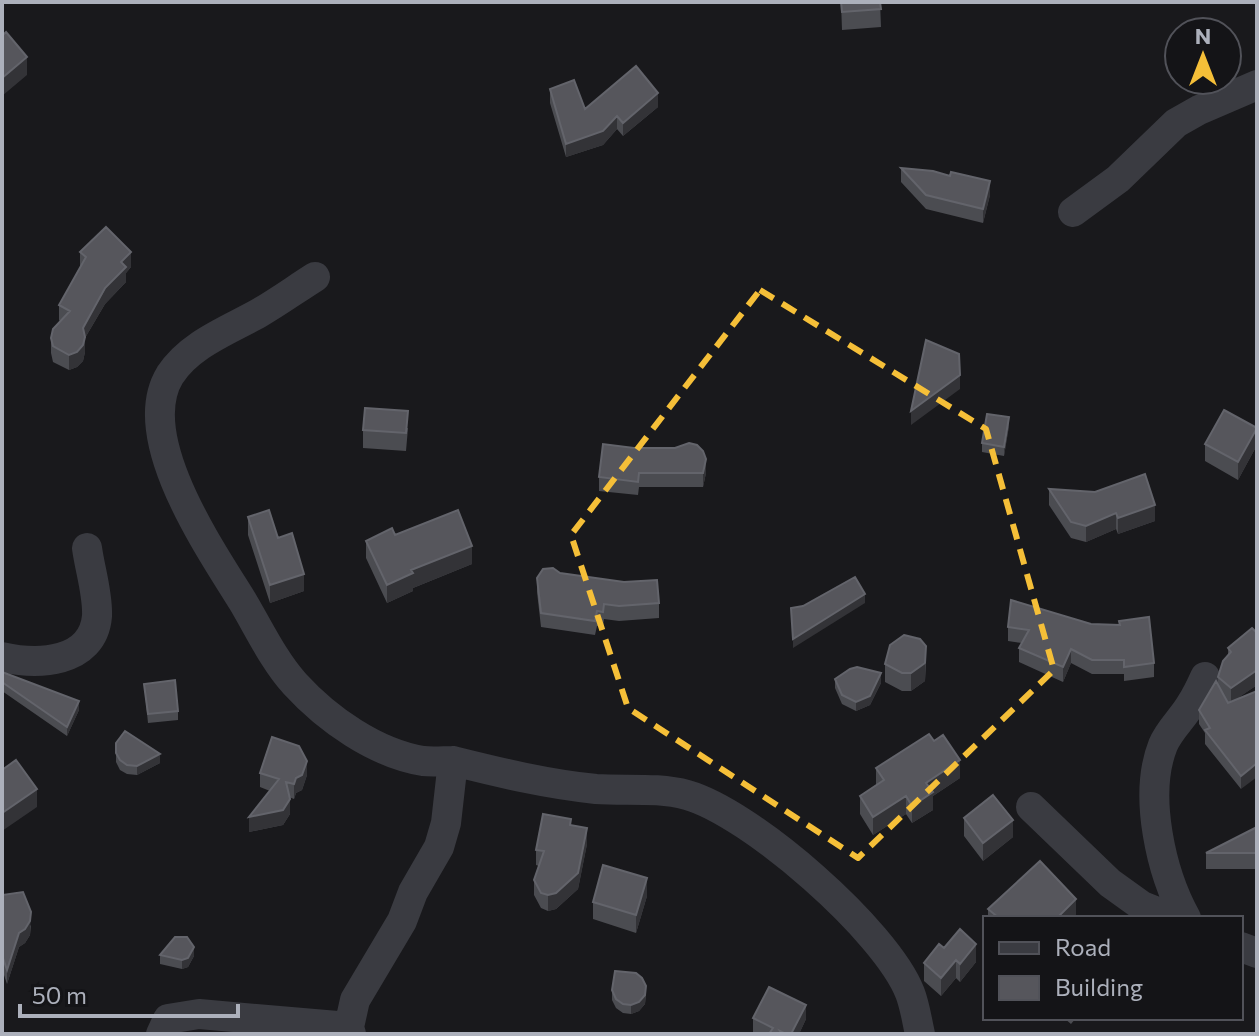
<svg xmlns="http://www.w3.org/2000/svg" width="1259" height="1036" font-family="Commissioner,sans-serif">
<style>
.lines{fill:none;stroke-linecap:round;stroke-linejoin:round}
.minor{stroke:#3a3b41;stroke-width:30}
.wall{fill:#4b4c51}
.shaded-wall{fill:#333337}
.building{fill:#56565c;stroke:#63646b;stroke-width:2}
.marked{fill:none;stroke:#f5bf38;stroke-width:6;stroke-dasharray:16 10;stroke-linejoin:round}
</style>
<rect width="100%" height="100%" fill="#19191c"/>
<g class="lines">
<path class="minor" d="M1073 212 1118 179 1176 123 1199 110 1257 85
M315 277C296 289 278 302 259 313 229 330 190 344 170 375 132 437 211 550 243 602 259 629 274 661 295 684 327 719 375 753 423 761 433 762 444 761 453 761
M2 657C37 665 93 664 97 616 98 594 90 570 87 548
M1031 807 1110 883 1142 906 1172 918
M1186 918C1161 873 1143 795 1163 745 1169 730 1183 718 1191 704 1196 696 1201 686 1205 677
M1241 947 1257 953
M161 1034 168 1019 199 1014 349 1027
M351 1034 349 1027 355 1000 402 921 413 892 439 847 446 823 453 761C501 773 547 784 596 789 626 791 658 787 687 795 751 813 886 931 910 993 915 1006 917 1021 920 1034"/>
</g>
<path class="wall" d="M841 2H880L881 27 842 30Z
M550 89 585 109 658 107 623 136 617 129 603 145 566 157 550 103Z
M901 168 990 195 983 223 926 209 901 182Z
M80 252 131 267 126 273V282L105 304 85 338V352L83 361 77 367 69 370 53 362 51 353V338L60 321 59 320V305L80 267Z
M1009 426 1004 456 982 452V443Z
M408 428 406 451 363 448V430Z
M1257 428V445L1238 480 1205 461V444Z
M603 444 706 473 703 487H639L638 495 599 491V477Z
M1049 489 1155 521 1118 534 1116 529 1086 542 1071 538 1049 505Z
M248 517 278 538 304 591 270 603 248 535Z
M395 535 472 564 413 588V591L387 603 366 558V541Z
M560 573 659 603V618L619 621 604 619 603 627 597 626 595 635 541 627 537 592V578Z
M1011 600 1154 663V677L1124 681V674H1092L1071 663 1063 682 1019 662V648L1022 643 1008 641V627Z
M1228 648 1257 685 1236 699 1257 691 1241 789 1205 744V733L1199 724V710L1218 684V677L1228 655Z
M885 664H926L925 681 911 691H902L885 682Z
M2 672 79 710 67 736 2 691Z
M835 679 881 683 870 705 856 711 842 704 835 688Z
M144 684 178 711V720L148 723Z
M116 743 160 763 137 775 127 774 120 770 116 762Z
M876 768 960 778 933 796V810L912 823 906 814 873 835 860 814V796L876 786Z
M260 773 307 775 302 790 296 793 294 799 289 797 290 814 283 825 249 832 270 791 260 787Z
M964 818 1013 837 983 861 964 836Z
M571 825 587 844 578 889 556 909 548 911 541 908 534 895V880L539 866 536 865V850Z
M1257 827V869H1206V853Z
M2 895 31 926 30 935 25 943 19 947 7 984 2 969Z
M647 896 636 933 593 919V902Z
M988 909 1076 914 1072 918H988Z
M944 948 976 962 960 982 956 978 941 996 924 981V963Z
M160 955 194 956 188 967 182 969 160 964Z
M612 990 646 995 645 1004 639 1011 631 1014 623 1013 616 1008 612 1000Z
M753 1018 806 1019 799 1034H756L753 1033Z
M1064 1018H1076L1071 1024Z"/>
<path class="shaded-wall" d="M27 57V75L2 96V78Z
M658 93V107L623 136V123Z
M617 116V129L603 145 566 157V144Z
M990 181V195L983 223V209Z
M131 252V267L126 273V282L105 304 85 338V352L83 361 77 367 69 370V355L83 328 121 262Z
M960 375V389L911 425V411Z
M1009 417V426L1004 456V447Z
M1257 428V445L1238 480V462Z
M706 459V473L703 487V473Z
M1155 505V521L1118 534V518Z
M1116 513V529L1086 542V526Z
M472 546V564L413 588V591L387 603V585L411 570Z
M304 574V591L270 603V585Z
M865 594V603L793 648V639Z
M926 646 925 681 911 691V673Z
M1071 649V663L1063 682V667Z
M1257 670V685L1231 703V688Z
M881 673V683L870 705 856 711V702Z
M79 701V710L67 736V727Z
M160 754V763L137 775V766Z
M960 760V778L933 796V810L912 823V806L926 783Z
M307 761V775L302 790 296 793 294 799V784L296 778Z
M1257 763V777L1241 789V776Z
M37 789V807L2 831V813Z
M906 796V814L873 835V817Z
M290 799V814L283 825 249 832V817Z
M1013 820V837L983 861V843Z
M587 828V844L578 889 556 909 548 911V895Z
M647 878V896L636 933V915Z
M1076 899V914L1072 918H1057Z
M31 912 30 935 25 943 19 947 7 984V970L19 933Z
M976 944V962L960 982V964Z
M194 947V956L188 967 182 969V960Z
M956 960V978L941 996V978Z
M646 986 645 1004 639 1011 631 1014V1005Z
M806 1005V1019L799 1034H791Z"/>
<path class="building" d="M841 2H880L881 9 842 12Z
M6 32 27 57 2 78V36Z
M636 66 658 93 623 123 617 116 603 131 566 144 550 89 574 80 585 109Z
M901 168 933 171 950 176 951 172 990 181 983 209 926 195Z
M106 227 131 252 121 262 126 267 105 288 83 328 85 337 83 345 77 352 69 355 53 346 51 338 53 329 70 311 59 305 86 257 80 252Z
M926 340 959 354 960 375 911 411Z
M365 408 408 411 406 433 363 430Z
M1224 410 1257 428 1238 462 1205 444Z
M987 414 1009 417 1004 447 982 443Z
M689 443 697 445 703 451 706 459 703 473H639L638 482 599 477 603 444 634 448H675Z
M1145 474 1155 505 1118 518 1116 513 1086 526 1071 522 1049 489 1095 492Z
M269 510 278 538 292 533 304 574 270 585 248 517Z
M458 510 472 546 411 570 413 573 387 585 366 541 392 528 395 535Z
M553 568 560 573 624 582 657 580 659 603 619 606 604 604 603 612 597 611 595 621 541 613 537 578 543 569Z
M855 577 865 594 793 639 791 608 803 606Z
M1011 600 1091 624 1120 625 1119 621 1149 617 1154 663 1124 667V660H1092L1071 649 1063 667 1019 648 1029 630 1008 627Z
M1252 628 1257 633V670L1231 688 1218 677 1223 661 1231 652 1228 648Z
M904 635 920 639 926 646 925 663 911 673H902L885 664 890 645Z
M857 667 881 673 870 696 856 702 842 695 835 679 850 669Z
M2 672 79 701 67 727 2 682Z
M175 680 178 711 148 714 144 684Z
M1216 681 1228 703 1257 691V763L1241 776 1205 730 1210 728 1199 710Z
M125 731 160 754 137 766 127 765 120 760 116 753V743Z
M929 734 934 741 943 735 960 760 926 783 933 792 912 806 906 796 873 817 860 796 884 780 876 768Z
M272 737 299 746 307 761 302 775 296 778 294 784 286 782 290 799 283 810 249 817 279 779 260 773Z
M16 760 37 789 2 813V770Z
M993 795 1013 820 983 843 964 818Z
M543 814 571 819 570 825 587 828 578 873 556 893 548 895 541 893 534 880 544 851 536 850Z
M1257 827V853H1206Z
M1040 861 1076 899 1057 918H999L988 909Z
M603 865 647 878 636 915 593 902Z
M23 892 31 912 30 921 25 929 19 933 7 970 2 955V895Z
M960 929 976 944 960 964 956 960 941 978 924 963 939 944 944 948Z
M175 937H187L194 947 188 958 182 960 160 955Z
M615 971 636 973 642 978 646 986 645 995 639 1002 631 1005 623 1004 616 999 612 990Z
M769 987 806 1005 791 1034H786L780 1031 782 1034H769L773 1028 753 1018Z"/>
<path class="marked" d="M760 290 986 429 1054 670 858 858 628 708 571 535Z"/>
<rect width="1259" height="1036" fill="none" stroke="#acb0bb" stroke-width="8"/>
<rect x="983" y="916" width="260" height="104" fill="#141417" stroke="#515259" stroke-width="2"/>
<rect x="999" y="942" width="40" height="12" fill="#3a3b41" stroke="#515259" stroke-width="2"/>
<text x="1055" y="956" font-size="24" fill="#acb0bb">Road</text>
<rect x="999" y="976" width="40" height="24" fill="#56565c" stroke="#515259" stroke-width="2"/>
<text x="1055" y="996" font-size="24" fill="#acb0bb">Building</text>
<g transform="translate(1203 56)"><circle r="38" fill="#141417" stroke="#515259" stroke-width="2"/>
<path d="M0-6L14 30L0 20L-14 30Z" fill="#f5bf38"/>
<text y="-12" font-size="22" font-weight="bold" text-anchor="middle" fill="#acb0bb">N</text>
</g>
<path d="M20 1004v12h218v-12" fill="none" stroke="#acb0bb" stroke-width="4"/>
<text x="32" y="1004" font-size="24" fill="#acb0bb" stroke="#141417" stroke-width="6" paint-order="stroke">50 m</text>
</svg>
